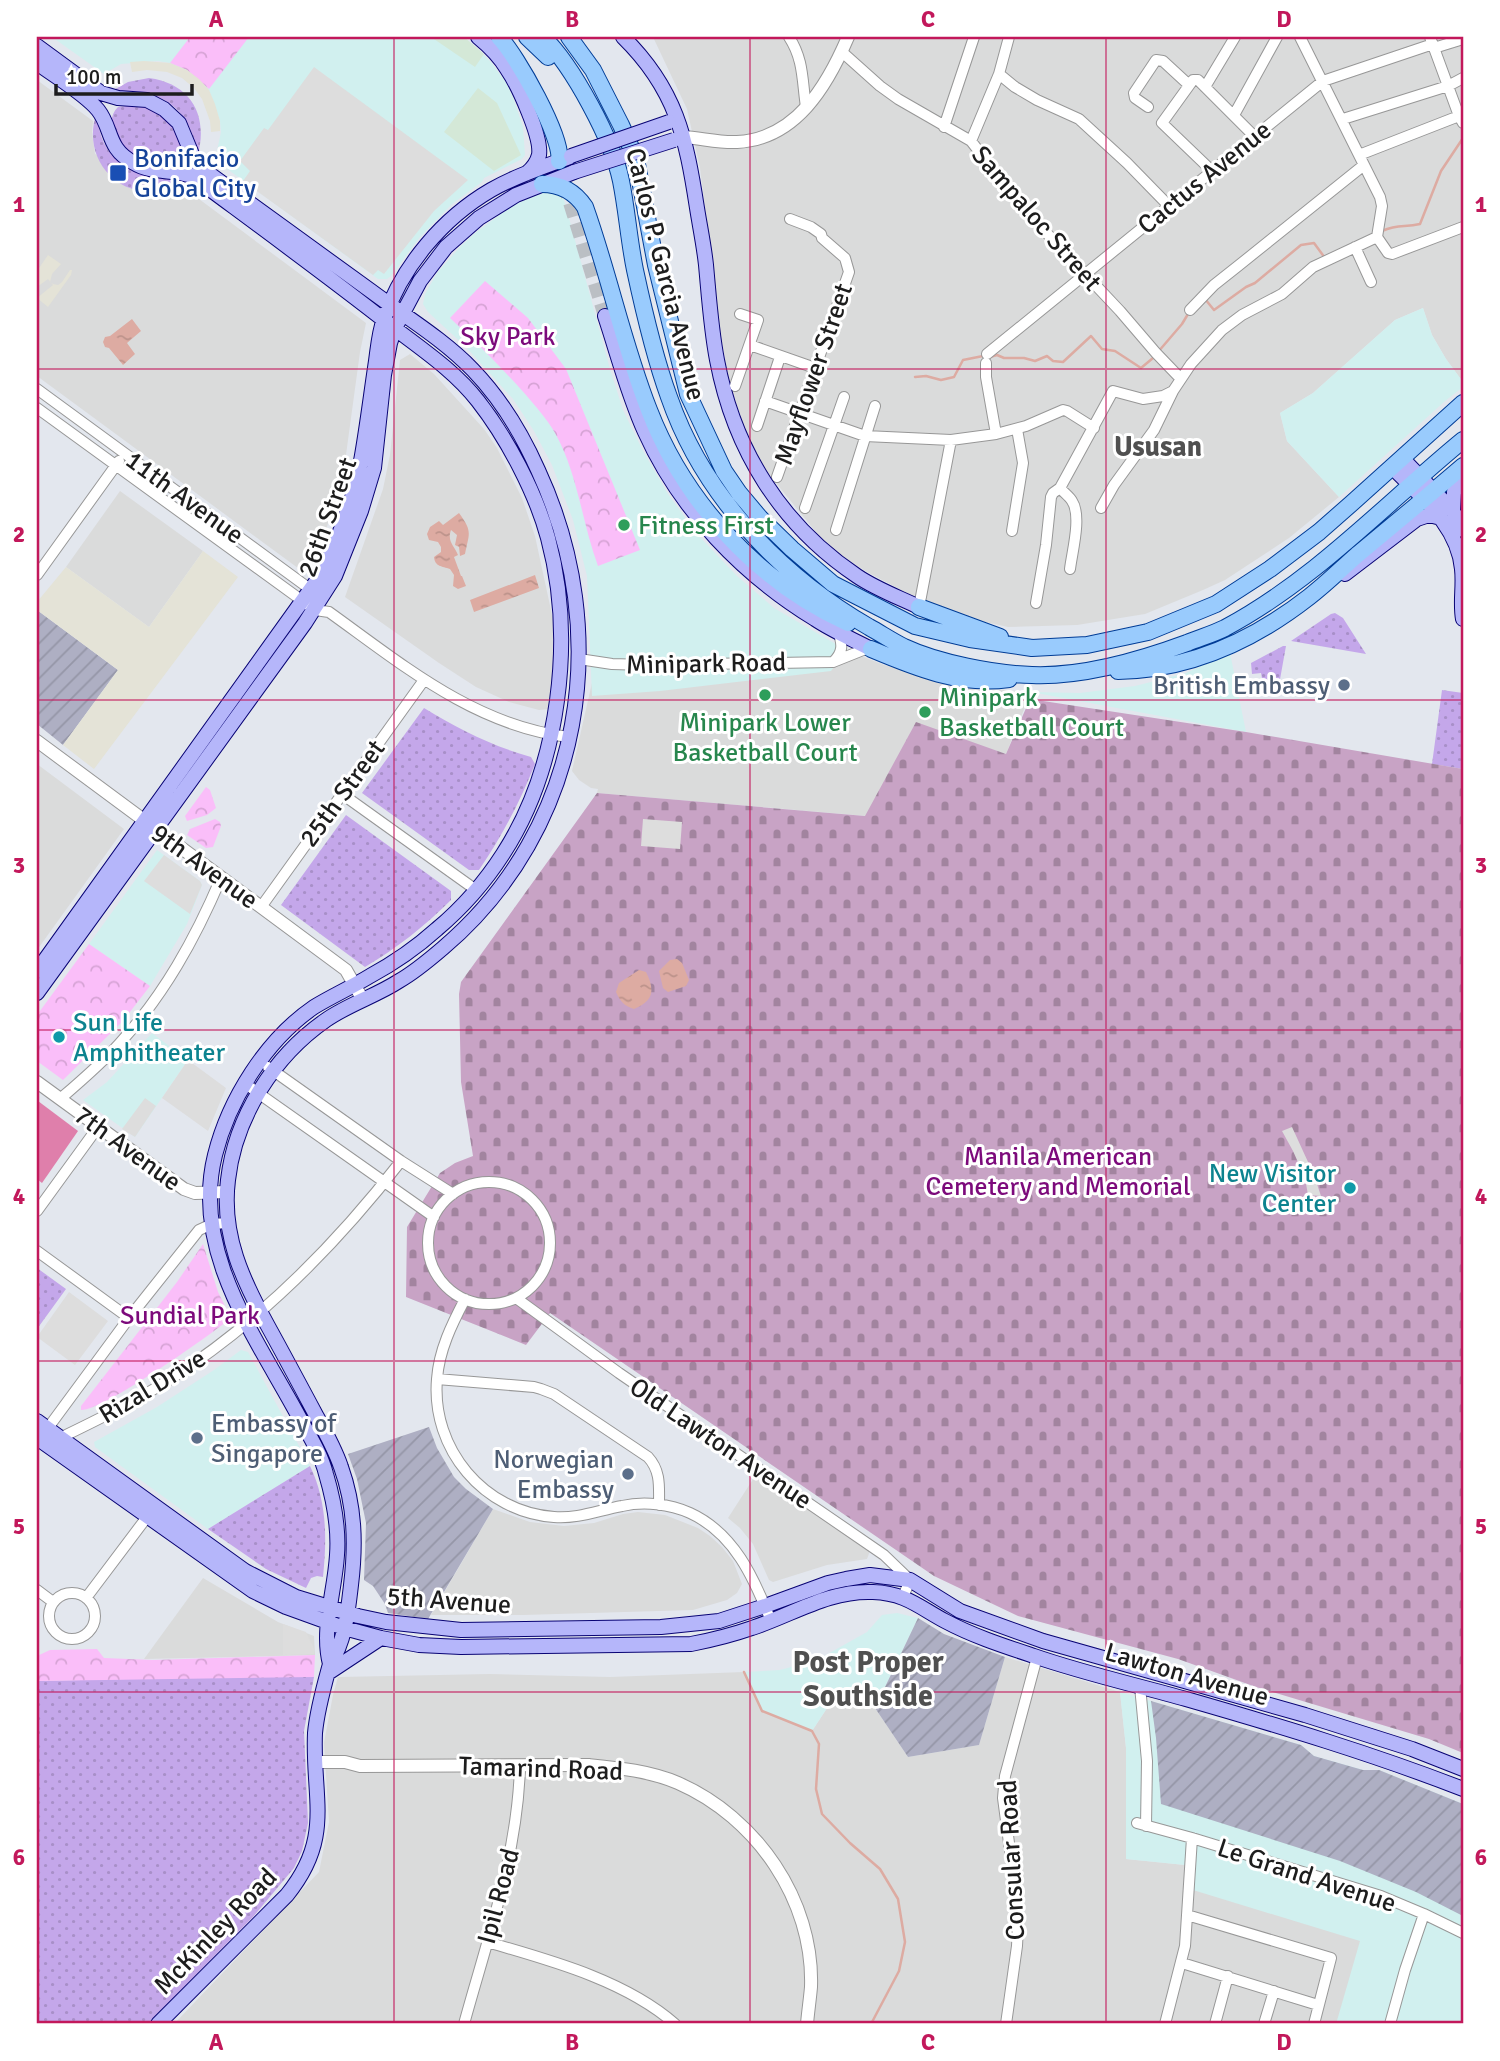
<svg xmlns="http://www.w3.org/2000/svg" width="1500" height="2061" font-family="Signika,sans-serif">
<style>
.residential{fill:#dadbdb}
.commercial{fill:#d1f0ef}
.industrial{fill:#d4e8d7}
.construction{fill:url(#construction-furrows)}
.grass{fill:url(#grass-dots)}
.cemetery{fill:url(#cemetery-stones)}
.park{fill:url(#park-crowns)}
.pitch{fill:#df7fab}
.parking{fill:#ddd}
.plaza{fill:#e4e3d7}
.water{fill:url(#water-ripples)}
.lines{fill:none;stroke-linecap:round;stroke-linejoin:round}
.stream{stroke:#ddaba2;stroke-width:2.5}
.secondary-tunnel{stroke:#bbbfc4;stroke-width:14;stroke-dasharray:14 7;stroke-linecap:butt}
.minor-casing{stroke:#979797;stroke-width:12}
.tertiary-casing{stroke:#979797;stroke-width:14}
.secondary-casing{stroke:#080374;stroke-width:16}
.primary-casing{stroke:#003c96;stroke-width:18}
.minor{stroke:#fff;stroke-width:10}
.tertiary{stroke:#fff;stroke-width:12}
.secondary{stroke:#b5b6fa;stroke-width:14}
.primary{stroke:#99cbfd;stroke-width:16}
.secondary-bridge-casing{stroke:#080374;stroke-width:16;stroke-linecap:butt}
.secondary-bridge{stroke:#b5b6fa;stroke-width:14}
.grid{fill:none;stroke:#c2185b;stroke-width:2;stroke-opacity:0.55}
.transit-dot{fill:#1a4fb4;stroke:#fff;stroke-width:2.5}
.leisure-dot{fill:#2e9e5b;stroke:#fff;stroke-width:2.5}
.service-dot{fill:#5c6f8a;stroke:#fff;stroke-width:2.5}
.culture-dot{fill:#0f9aa8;stroke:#fff;stroke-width:2.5}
.labels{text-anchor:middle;stroke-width:6;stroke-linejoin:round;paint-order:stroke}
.transit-label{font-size:26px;fill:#164399;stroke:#fff;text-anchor:start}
.street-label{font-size:26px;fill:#1d1d1d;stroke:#fff}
.park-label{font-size:26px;fill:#7c0a7b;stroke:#fff}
.leisure-label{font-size:26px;fill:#27864d;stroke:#fff;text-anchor:start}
.service-label{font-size:26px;fill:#4e5e75;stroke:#fff;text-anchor:end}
.culture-label{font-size:26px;fill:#0d838f;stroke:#fff;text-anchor:start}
.neighbourhood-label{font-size:28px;font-weight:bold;fill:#505050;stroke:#fff}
.quarter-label{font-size:30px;font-weight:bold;fill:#505050;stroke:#fff}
.neatline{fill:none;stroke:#c2185b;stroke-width:2.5}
.grid-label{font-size:23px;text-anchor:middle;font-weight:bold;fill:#c2185b}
</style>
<defs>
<pattern id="construction-furrows" width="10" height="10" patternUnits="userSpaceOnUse" patternTransform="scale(1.75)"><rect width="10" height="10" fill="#aeafc3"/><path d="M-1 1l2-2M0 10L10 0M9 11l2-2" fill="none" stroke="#9596a7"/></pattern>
<pattern id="grass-dots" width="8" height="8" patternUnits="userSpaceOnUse" patternTransform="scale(1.75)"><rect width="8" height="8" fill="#c4a7ea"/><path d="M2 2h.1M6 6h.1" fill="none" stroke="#a88fc8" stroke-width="1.8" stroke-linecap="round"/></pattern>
<pattern id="cemetery-stones" width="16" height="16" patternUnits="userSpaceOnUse" patternTransform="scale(1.75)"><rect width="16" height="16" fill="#c8a3c5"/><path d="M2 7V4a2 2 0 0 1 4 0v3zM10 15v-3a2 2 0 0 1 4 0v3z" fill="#a2849f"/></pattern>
<pattern id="park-crowns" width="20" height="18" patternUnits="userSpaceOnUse" patternTransform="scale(1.75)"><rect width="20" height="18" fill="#fabef9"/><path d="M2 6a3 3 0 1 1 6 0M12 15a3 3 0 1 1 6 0" fill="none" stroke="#d6a3d5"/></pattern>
<pattern id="water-ripples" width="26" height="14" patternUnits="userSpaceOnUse" patternTransform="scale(1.75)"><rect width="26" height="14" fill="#ddaba2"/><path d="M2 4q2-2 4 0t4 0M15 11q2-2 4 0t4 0" fill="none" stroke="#bd938b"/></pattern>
</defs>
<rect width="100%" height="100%" fill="#e3e7ee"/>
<path class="residential" d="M653 37H1463V382L1446 359 1432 335 1423 308 1395 320 1313 393 1280 413 1287 441 1339 497 1289 538 1225 580 1203 590 1145 614 1077 625 1008 627 945 613 867 572 828 547 755 457 733 404 721 337 700 168 687 109Z
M37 80 93 121 92 132 95 154 167 186 176 182 366 323 360 352 345 462 325 534 312 567 307 570 302 571 37 376Z
M410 354 434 374 484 429 497 448 522 498 535 536 554 624 556 662 549 709 539 710 509 702 476 687 439 663 345 597 383 489 390 455 400 360Z
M120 491 203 551 149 627 66 567Z
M846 650 884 665 913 673 978 688 1031 692 1006 754 915 724 866 816 597 793 598 789 591 788 579 780 572 771 594 674Z
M37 764 124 829 37 950Z
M757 1473 871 1548 867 1559 827 1565 773 1582 769 1580 753 1544 740 1528 728 1518Z
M493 1509 530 1522 564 1526 594 1523 623 1514 638 1512 665 1515 698 1528 710 1536 722 1547 733 1561 742 1584 737 1593 727 1600 693 1610 523 1615H431Z
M203 1578 278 1622 314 1636 315 1655 144 1659Z
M1005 1657 1120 1692 1126 1748V1859L1195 1866 1379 1917 1370 2024H174L319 1872 329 1822 324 1743 333 1695 338 1677 490 1674 610 1677 744 1672 748 1681 812 1731 833 1699 875 1708 908 1757 979 1745Z"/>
<path class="commercial" d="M52 37H464L491 62 507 84 514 100 523 127 525 155 522 159 484 178 482 182 452 204 420 237 391 276 387 279H378L215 160 221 132 220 121 209 90 170 63 158 61 121 64 104 74Z
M555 191 563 197 566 207 610 369 623 410 643 451 668 494 697 534 737 576 774 608 846 650 831 671 660 691 592 696 587 576 573 520 552 465 534 431 513 399 466 347 428 312 423 304 425 294 437 273 460 247 475 233 513 205 542 193Z
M1423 308 1432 335 1446 359 1463 382V387L1445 401 1339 497 1287 441 1280 413 1313 393 1395 320Z
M1230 653 1246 732 1031 692 1080 693 1135 686 1186 673Z
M157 850 200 881 202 885 187 924 150 986 89 944Z
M152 1033 188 1060 135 1137 83 1100 107 1082Z
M241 1350 248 1352 310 1466 208 1529 95 1447 94 1442 157 1407 214 1370Z
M897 1613 918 1618 875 1708 833 1699 812 1731 762 1711 744 1672 780 1670 817 1660 867 1632 882 1615Z
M1120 1692 1301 1745 1314 1756 1363 1770H1379L1463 1804V2024H1336L1360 1941 1193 1890 1195 1866 1126 1859V1748Z"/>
<path class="industrial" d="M431 37H464L484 54 475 67Z
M478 88 497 103 521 155 494 171 444 132Z"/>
<path class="construction" d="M37 610 118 670 63 745 37 724Z
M429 1427 437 1448 454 1477 466 1489 493 1509 428 1619 388 1613 385 1604 373 1586 364 1580 366 1523 357 1479 348 1454Z
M918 1618 944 1634 1005 1657 979 1745 908 1757 875 1708Z
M1151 1701 1301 1745 1314 1756 1363 1770H1379L1463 1804V1916L1416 1892 1340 1861 1161 1804 1156 1738Z"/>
<path class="grass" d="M149 78C193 84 209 118 197 158 193 107 158 86 110 92L128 82Z
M134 105C158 107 191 133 179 160 148 181 93 131 118 107Z
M97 112C99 163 135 179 181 178 134 215 77 166 97 112Z
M1335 613 1343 618 1366 654 1291 641 1331 614Z
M1283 646H1286L1277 696 1265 694 1261 673 1252 674 1251 663Z
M1442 690 1463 693V769L1432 764Z
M424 708C458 729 492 746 531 757L535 764C520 802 502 836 479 870H469L362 793Z
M346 815 451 891V900C425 926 397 948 365 967L281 905Z
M37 1268 66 1289 37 1329Z
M310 1466C327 1501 327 1539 323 1577L317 1576 311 1578 306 1588 266 1569 208 1529Z
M216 1677H314L304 1731 308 1823 302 1851 294 1868 253 1917 147 2024H37V1681Z"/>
<path class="cemetery" d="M1030 699 1246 732 1463 769V1753L1429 1739 1256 1687 1178 1659 1018 1616 934 1576 550 1313 526 1345 406 1297 407 1227 440 1173 455 1163 473 1156 461 1082 459 994 461 982 597 793 865 816 916 722 1006 754Z"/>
<path class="park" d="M190 37H249L209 89 187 70 170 63Z
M485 281 528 318 566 369 640 550 598 566C582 523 578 474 555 433 547 419 536 407 526 395 502 368 477 343 450 318Z
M206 787 210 790 216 808 207 815 187 821 185 816Z
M215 819 220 822 221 826 213 847 206 848 187 835 190 829Z
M89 944 150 986 123 1021 63 1080 37 1061V1015Z
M203 1244 218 1292 231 1318C209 1336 103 1411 81 1410V1406L177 1282Z
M97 1649 104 1658 153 1660 315 1655 314 1677 37 1681V1656L50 1650Z"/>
<path class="pitch" d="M38 1101 78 1131 42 1183 37 1179Z"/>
<path class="parking" d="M314 67 468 180 434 211 384 274 378 270 373 275 243 181 250 171 240 161 264 128 268 130Z
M643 819 682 822 680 849 641 846Z
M164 855 200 881 202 885 190 914 144 881Z
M188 1060 226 1088 208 1131 162 1098Z
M145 1098 156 1106 135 1137 122 1129Z
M1292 1127 1314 1175 1321 1196 1308 1195 1305 1178 1293 1151 1282 1131Z
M69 1292 108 1321 75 1365 37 1337Z
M283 1624 306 1632 314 1649V1654L283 1655Z"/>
<path class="plaza" d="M144 61 170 63 187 70 199 79 209 90 215 104 220 121V131L211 132 210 121 202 99 194 88 182 78 167 72 147 70 132 72 130 62Z
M48 255 61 264 52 274 50 282 53 284 58 285 62 282 70 270H72L71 275 48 307 37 298 53 285 48 279 37 287V271Z
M203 551 238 577 94 769 63 745 118 670 37 610V602L66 567 149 627Z"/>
<path class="water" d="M132 319 141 331 127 343 135 354 123 365 109 348 105 347 103 342 105 337 110 336Z
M459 513C473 532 469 533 465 554L460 556 459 547 455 545 457 535 451 530C447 542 454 545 458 555L454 557 461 576H462L466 586 458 589 453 586 454 575 450 569C442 566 435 567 434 557L441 552V547L438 542 429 540 427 534 430 527 439 521 443 525Z
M535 575 539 588 474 612 470 600Z
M677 959 682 963 689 980 686 986 668 992 663 988 659 971 670 960Z
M639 970 646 972C655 990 654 1001 634 1009 624 1006 620 1001 616 992L619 983Z"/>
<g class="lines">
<path class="stream" d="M1382 231C1399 223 1404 228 1420 224L1441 171 1463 138
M1205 299 1214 310 1246 287 1255 283 1301 245 1314 243 1325 258
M1158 352 1182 324 1188 314
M990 357 997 355 1004 358H1024L1035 361 1047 356 1053 361 1063 362 1091 336 1102 349 1115 351 1141 368 1153 358
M915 377 926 376 941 380 954 377 963 360 983 356
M744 1672 762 1711 812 1731 819 1744 816 1789 822 1814 850 1843 880 1869 898 1899 905 1942 899 1971 871 2024"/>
<path class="secondary-tunnel" d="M564 183 605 316"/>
<defs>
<path id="minor" d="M789 37C804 60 802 81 806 107
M1300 37 1380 197 1382 206 1377 237
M1430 37 1459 116 1463 123
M1434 48 1463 39
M842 52 880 86 898 99 971 141 1022 207 1120 311 1156 353 1181 379
M999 74 1015 87 1037 100 1079 119 1127 163 1169 206
M1205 87 1235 37
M1148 107 1135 98 1134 93 1156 60 1163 61 1189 85
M1234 115 1277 37
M1343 119 1448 86 1463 78
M944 127 974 37
M971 141 999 74 1009 37
M1359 155 1459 116
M1212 171 1162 123 1193 80H1198L1254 136
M1377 237 1388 253 1392 254 1463 227
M1355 247 1371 282
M1190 310 1214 285 1238 266 1364 165
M750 345 815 368
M987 354 1323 81 1433 44
M986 363V377L996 434
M735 386 758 320 740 314
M37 389 314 592
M765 401 865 436 951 440 996 434 1026 426 1063 410 1067 411 1094 428
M37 408 304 602 315 610 329 612C403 665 475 726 569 737
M757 426 780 357
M777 477 849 272 845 258 822 238 821 234 811 227 790 219
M805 508 844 397
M1101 508 1114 485 1154 430 1173 391
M836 530 875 406
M1012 531 1023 463 1017 429
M1070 569C1072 552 1082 516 1072 501 1069 496 1064 493 1060 488L1113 391 1143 399 1163 396 1173 391 1191 364 1222 330 1242 315 1282 294 1313 267 1377 237
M37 575 119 461
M1036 603 1046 545 1051 497 1053 493 1060 488
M919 607 951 440
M579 659 612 664 646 665 833 662 863 650 871 649
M833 662C843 653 843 644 838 632
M342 794 476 890
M261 907 424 680
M268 1067 401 1161 453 1194
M244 1083 434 1217
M60 1099C81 1081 101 1064 119 1044 164 995 195 939 221 878
M428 1243a61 61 0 1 1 122 0a61 61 0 1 1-122 0Z
M37 1211 98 1127
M37 1251 129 1318
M516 1298 619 1373 884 1555 910 1580 903 1597
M465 1299C452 1324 439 1350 437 1379 431 1449 484 1512 554 1517 578 1519 599 1510 622 1506 644 1501 670 1504 690 1513 734 1533 754 1578 771 1621
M437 1379 534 1387 541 1389 554 1394 648 1457C661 1471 659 1487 659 1505
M45 1432 129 1318 199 1230 212 1224 228 1223
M55 1438H60C97 1420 134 1402 169 1380 260 1322 335 1246 401 1161
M37 1590 53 1602
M49 1616a23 23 0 1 1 46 0a23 23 0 1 1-46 0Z
M86 1598 147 1517
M1140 1686 1147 1761 1146 1826
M1137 1823 1192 1838 1381 1896 1424 1914 1463 1933
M1187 1915 1331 1958 1314 2024
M487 1942C549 1960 625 1980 675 2024
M1182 1963 1318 2005
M464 2024C487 1940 518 1854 520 1765
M1006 2024 1017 1946 1018 1925 1017 1903 1003 1798 1005 1776 1037 1657
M1165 2024 1185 1946 1192 1838
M1215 2024 1228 1976
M1264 2024 1274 1991
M1390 2024 1405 1970 1424 1914"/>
<path id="tertiary" d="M683 137C701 138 719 143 737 142 796 139 827 86 848 37
M37 741 346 970 363 1000
M37 1082 184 1189 195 1193 227 1192
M317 1762H345L360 1766 589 1765C619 1768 650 1771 678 1783 756 1817 814 1900 811 1987 810 1999 808 2012 807 2024"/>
<path id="secondary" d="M478 37C489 46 500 57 507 69 518 85 542 137 539 155 537 163 533 168 527 173
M623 37C676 89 686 137 697 208 700 227 704 246 706 265 709 297 711 329 717 360 734 450 781 525 857 576 876 589 898 597 919 607
M37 46 101 93 118 98 147 100 164 109 179 123 194 159 200 167C257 208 314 250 371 291 406 317 443 339 473 370 500 398 522 434 538 470 614 634 584 828 443 948 429 960 415 972 399 981 376 996 349 1004 326 1020 274 1056 235 1117 228 1180 221 1235 243 1281 269 1328 285 1357 301 1387 317 1417 326 1433 335 1449 341 1467 355 1506 356 1544 351 1585 348 1611 345 1642 330 1664 324 1686 317 1710 315 1733 312 1798 334 1837 287 1895L158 2024
M37 63C54 76 84 93 98 110 113 129 106 148 134 163 152 174 173 169 192 176 258 225 324 273 389 324 420 348 454 370 478 401 507 438 536 493 548 538 575 638 560 766 503 854 485 882 462 908 437 929 417 947 394 963 370 976 352 987 332 996 314 1007 266 1040 229 1099 215 1155 191 1251 256 1337 299 1417 309 1435 321 1454 326 1474 334 1501 339 1528 337 1555 335 1591 321 1629 330 1664
M605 316C618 355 628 395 645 432 680 510 743 575 815 619 833 631 852 639 871 649
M1402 458 1453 511 1463 530
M1392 467C1420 496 1458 525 1462 569 1464 586 1460 602 1463 619
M1453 511 1454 492 1463 475
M1345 574 1417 519 1429 515 1441 518
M37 971 323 572C339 537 354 499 361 461 367 428 371 394 376 361 378 347 379 332 384 319 402 266 443 218 491 190 515 176 543 167 570 157
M37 993 305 623 335 576 361 511 374 468 384 375 390 343 395 328 420 281 446 247 479 218 516 195 574 172
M37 1421 245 1571 296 1597 358 1616 386 1622 461 1630 661 1627 719 1621 765 1606 828 1583 846 1579 870 1575 910 1580 960 1611 1043 1641 1305 1715 1412 1749 1463 1769
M37 1438 253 1591 286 1607 344 1628 381 1638 419 1645 461 1647 691 1644C712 1640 732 1635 752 1628 792 1615 829 1590 873 1592 905 1593 919 1607 945 1621 973 1636 1004 1646 1034 1656 1083 1673 1136 1685 1186 1699 1280 1726 1373 1754 1463 1789
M328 1673 381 1638"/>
<path id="primary" d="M499 37C516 54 564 139 559 161
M527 37 548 57
M543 37C573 66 613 141 621 181 627 211 629 241 635 270 644 312 654 356 669 397 703 495 779 575 869 627 880 633 892 641 904 647 938 663 995 674 1032 675 1082 677 1141 660 1187 643 1199 638 1213 634 1225 628 1315 580 1385 504 1463 440
M569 37 593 70 621 125 636 159 656 265 688 394 724 471 739 493 760 518 792 549 833 584 915 626 970 639 1032 648 1087 645 1148 632 1216 604 1270 569 1319 532 1352 503 1463 403
M542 184C561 184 575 192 585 207 609 274 623 344 649 410 685 503 758 582 848 623
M919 607 1000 637
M871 649C916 668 960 686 1009 679
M1118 671C1189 670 1254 640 1309 597 1326 584 1341 569 1357 555 1393 525 1428 496 1463 466"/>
</defs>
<use href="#minor" class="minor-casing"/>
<use href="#tertiary" class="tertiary-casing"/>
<use href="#secondary" class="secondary-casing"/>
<use href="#primary" class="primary-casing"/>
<use href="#minor" class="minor"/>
<use href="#tertiary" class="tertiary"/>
<use href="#secondary" class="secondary"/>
<use href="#primary" class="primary"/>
<defs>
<path id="secondary-bridge" d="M571 156 669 122
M574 172 674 140"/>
</defs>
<use href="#secondary-bridge" class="secondary-bridge-casing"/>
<use href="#secondary-bridge" class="secondary-bridge"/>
</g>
<path class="grid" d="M394 37V2024M750 37V2024M1106 37V2024M37 369H1463M37 700H1463M37 1030H1463M37 1361H1463M37 1692H1463"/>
<rect class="transit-dot" x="109" y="164" width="18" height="18" rx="3.5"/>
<g class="leisure-dot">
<circle cx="624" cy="525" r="7"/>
<circle cx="765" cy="695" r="7"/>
<circle cx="925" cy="712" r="7"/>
</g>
<g class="service-dot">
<circle cx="1344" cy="685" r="7"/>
<circle cx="197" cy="1438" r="7"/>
<circle cx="628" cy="1474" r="7"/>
</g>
<g class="culture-dot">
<circle cx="59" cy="1037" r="7"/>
<circle cx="1350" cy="1188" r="7"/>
</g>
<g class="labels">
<g class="transit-label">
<text x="134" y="167">Bonifacio<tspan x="134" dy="30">Global City</tspan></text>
</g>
<g class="street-label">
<text transform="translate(1204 177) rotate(-39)" y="9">Cactus Avenue</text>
<text transform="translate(1037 218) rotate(49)" y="9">Sampaloc Street</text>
<text transform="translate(666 274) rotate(76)" y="9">Carlos P. Garcia Avenue</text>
<text transform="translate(813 374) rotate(-71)" y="9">Mayflower Street</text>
<text transform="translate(185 497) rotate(36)" y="9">11th Avenue</text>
<text transform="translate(327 517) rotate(-70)" y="9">26th Street</text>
<text transform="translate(706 663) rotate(-1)" y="9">Minipark Road</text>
<text transform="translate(342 793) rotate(-54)" y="9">25th Street</text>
<text transform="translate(205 866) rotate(36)" y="9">9th Avenue</text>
<text transform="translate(128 1148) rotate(36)" y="9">7th Avenue</text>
<text transform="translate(152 1386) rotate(-31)" y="9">Rizal Drive</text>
<text transform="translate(721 1443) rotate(34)" y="9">Old Lawton Avenue</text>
<text transform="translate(449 1600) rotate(4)" y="9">5th Avenue</text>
<text transform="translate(1187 1674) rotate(16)" y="9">Lawton Avenue</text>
<text transform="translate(541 1768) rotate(2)" y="9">Tamarind Road</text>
<text transform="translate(1011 1860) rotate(-93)" y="9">Consular Road</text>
<text transform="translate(1307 1875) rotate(18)" y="9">Le Grand Avenue</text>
<text transform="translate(498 1896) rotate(-75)" y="9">Ipil Road</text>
<text transform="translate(215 1931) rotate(-46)" y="9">McKinley Road</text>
</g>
<g class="park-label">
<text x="508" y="345">Sky Park</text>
<text x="1058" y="1165">Manila American<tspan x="1058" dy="30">Cemetery and Memorial</tspan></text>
<text x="190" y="1324">Sundial Park</text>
</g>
<g class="leisure-label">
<text x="638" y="534">Fitness First</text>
<text x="939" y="706">Minipark<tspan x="939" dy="30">Basketball Court</tspan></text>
<text x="765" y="731" text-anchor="middle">Minipark Lower<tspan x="765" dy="30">Basketball Court</tspan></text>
</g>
<g class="service-label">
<text x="1330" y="694">British Embassy</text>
<text x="211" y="1432" text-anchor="start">Embassy of<tspan x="211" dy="30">Singapore</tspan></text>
<text x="614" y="1468">Norwegian<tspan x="614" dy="30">Embassy</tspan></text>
</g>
<g class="culture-label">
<text x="73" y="1031">Sun Life<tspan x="73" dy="30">Amphitheater</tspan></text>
<text x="1336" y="1182" text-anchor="end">New Visitor<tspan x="1336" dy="30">Center</tspan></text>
</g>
<g class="neighbourhood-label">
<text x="1158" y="456">Ususan</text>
</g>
<g class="quarter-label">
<text x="868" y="1672">Post Proper<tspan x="868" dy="34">Southside</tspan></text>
</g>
</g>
<rect width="1500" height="2061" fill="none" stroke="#ffffff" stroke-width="77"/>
<path d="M56 84v10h136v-10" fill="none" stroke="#1d1d1d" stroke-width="3.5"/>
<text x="66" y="84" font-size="21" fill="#1d1d1d" stroke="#ffffff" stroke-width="5" paint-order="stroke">100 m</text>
<rect x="38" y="38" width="1424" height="1984" class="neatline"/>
<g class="grid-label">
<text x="216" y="27">A</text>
<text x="572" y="27">B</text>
<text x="928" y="27">C</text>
<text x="1284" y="27">D</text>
<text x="19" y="212">1</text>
<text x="1481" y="212">1</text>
<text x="19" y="542">2</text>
<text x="1481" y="542">2</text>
<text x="19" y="873">3</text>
<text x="1481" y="873">3</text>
<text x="19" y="1204">4</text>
<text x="1481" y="1204">4</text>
<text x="19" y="1534">5</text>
<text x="1481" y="1534">5</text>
<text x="19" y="1865">6</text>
<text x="1481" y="1865">6</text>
<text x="216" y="2050">A</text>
<text x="572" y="2050">B</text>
<text x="928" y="2050">C</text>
<text x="1284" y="2050">D</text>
</g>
</svg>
